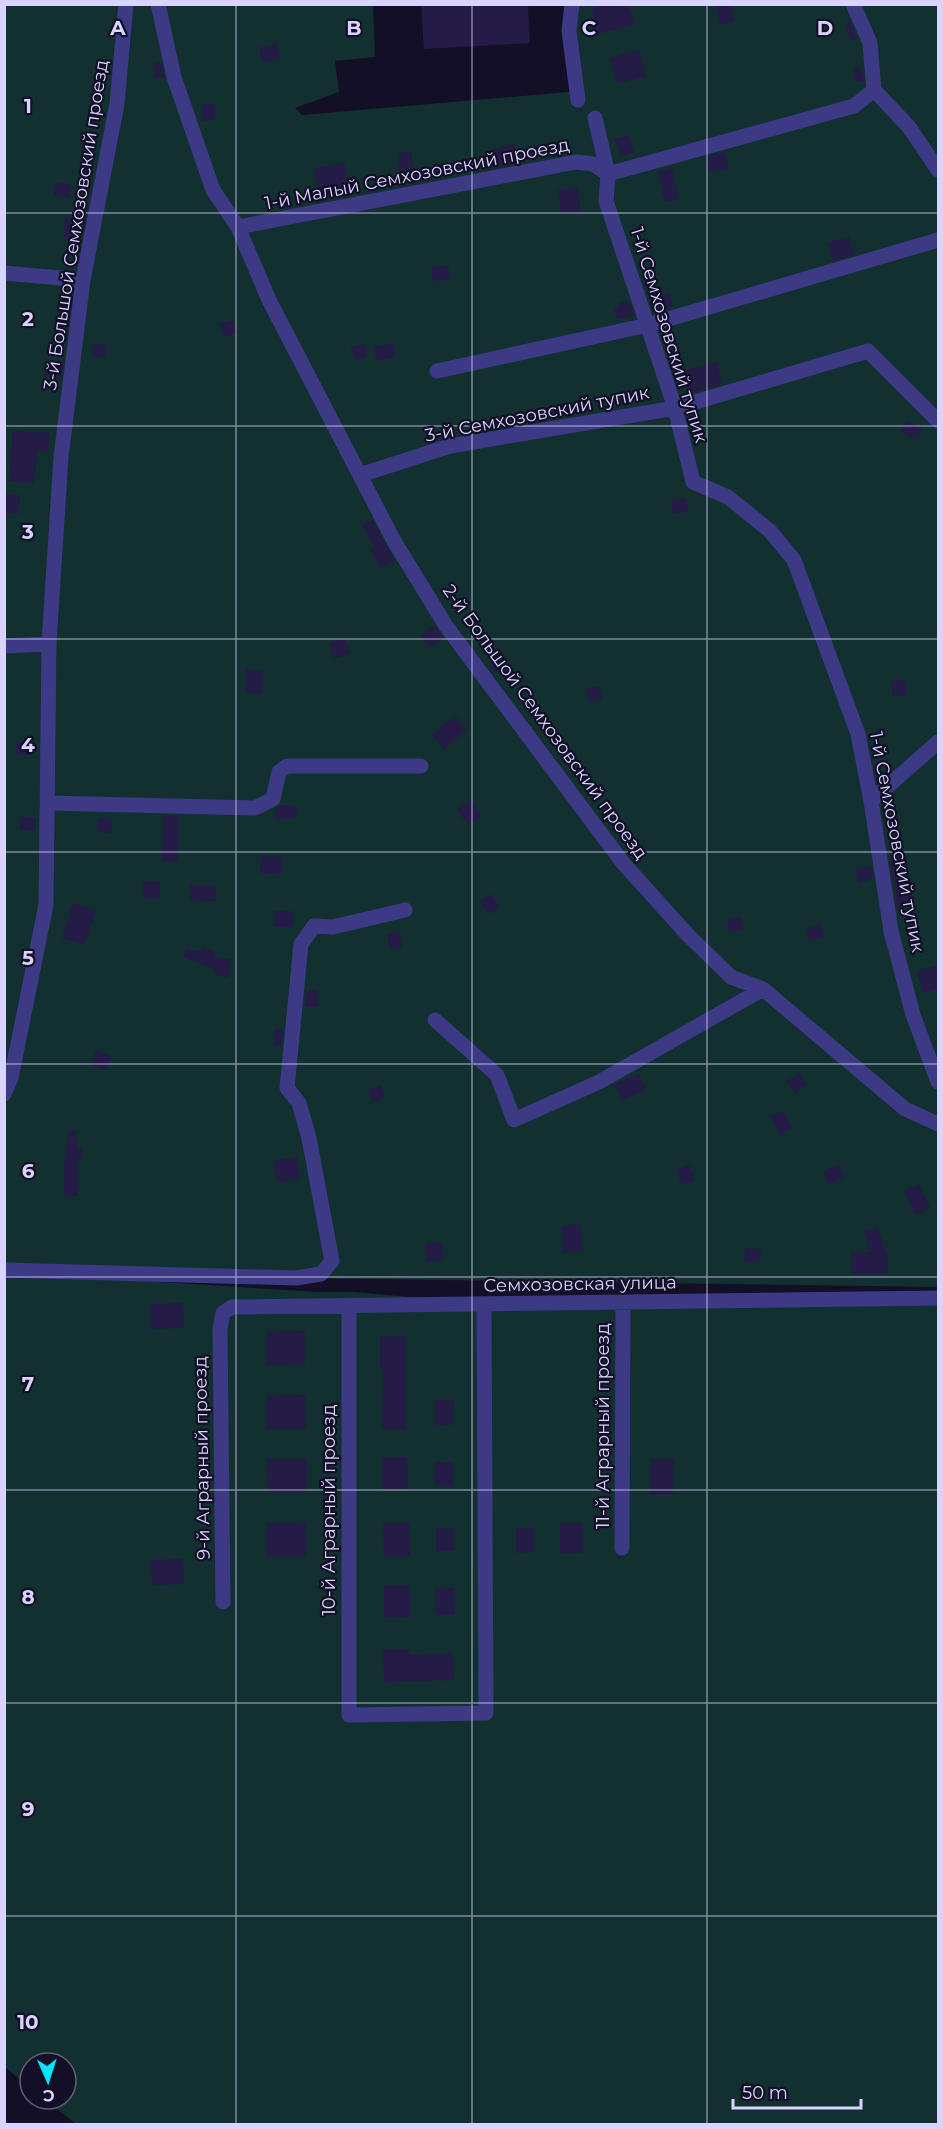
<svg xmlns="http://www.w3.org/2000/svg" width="943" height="2129" font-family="Montserrat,sans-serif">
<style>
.green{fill:#12302f}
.building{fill:#241b47}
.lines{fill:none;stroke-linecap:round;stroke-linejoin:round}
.minor{stroke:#3d3a85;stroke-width:15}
.grid{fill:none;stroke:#d9d4ff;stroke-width:1.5;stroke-opacity:0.55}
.labels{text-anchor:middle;stroke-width:4.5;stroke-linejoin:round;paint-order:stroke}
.street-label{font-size:18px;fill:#d9d4ff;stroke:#130f26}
.grid-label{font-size:20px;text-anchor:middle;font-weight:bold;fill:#d9d4ff;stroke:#130f26;stroke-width:4.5;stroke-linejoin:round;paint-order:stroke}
</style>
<rect width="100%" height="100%" fill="#130f26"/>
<path class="green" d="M5 5H373L375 57 335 61 339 92 295 108 302 115 580 91 572 5H938V1287L296 1278 5 1270Z
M4 1272 318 1292H355L484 1304 938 1298V2124H76L44 2099H66V2063H30V2088L5 2067Z"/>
<path class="building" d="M421 4H528L530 43 424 49Z
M607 4H629L634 25 598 34 592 8Z
M715 4H730L734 21 720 25Z
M850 22 857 38 851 41 845 25Z
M278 44 280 59 262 62 260 47Z
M639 50 646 76 617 84 610 58Z
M161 62 164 77 155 78 154 63Z
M855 67 862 69 864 82 853 80Z
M215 104V120L202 121 201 105Z
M629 135 634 153 620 156 615 139Z
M514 144 519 163 495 168 491 150Z
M411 152 413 168 399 170 397 154Z
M725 152 729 169 709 173 706 157Z
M344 162 348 181 341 183 344 193 321 198 314 169Z
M672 168 679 199 665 202 658 172Z
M55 183 71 184 70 197 54 196Z
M578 187 581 211 561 214 558 190Z
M65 217 85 219 81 238 64 237Z
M849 237 854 255 833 261 828 243Z
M448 265 451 279 434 282 431 268Z
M670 293 673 306 653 311 649 298Z
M629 301 634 315 617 319 614 308 619 307 618 303Z
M233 320 237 333 223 337 219 324Z
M394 343 395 358 376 360 374 346Z
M93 344 106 345 105 358 92 357Z
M364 344 367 357 354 360 351 347Z
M47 361 63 363 61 379 44 376Z
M717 362 722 384 688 394 682 371Z
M907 421 922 428 917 440 901 432Z
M13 431 50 433 48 452 38 451 34 483 9 481Z
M4 494 20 495 18 514 4 513Z
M686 498 689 511 673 514 671 501Z
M372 520 395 561 381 568 370 548 374 546 362 525Z
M434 625 443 638 430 647 420 635Z
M345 638 350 654 333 659 329 643Z
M502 655 507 666 494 672 489 661Z
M246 669 263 670 262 694 245 693Z
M905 679 907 695 893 697 891 681Z
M600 686 602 699 588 701 587 688Z
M455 716 467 730 444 749 432 735Z
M16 742H30V755H16Z
M471 799 482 816 468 825 457 809Z
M280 805H297V819H275V809Z
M163 816H178V862L162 861Z
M21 817 36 818 35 831 20 830Z
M98 818H112V833L97 832Z
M905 853 914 905 898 908 889 856Z
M261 856 282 857 281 874 260 873Z
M871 866 873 879 858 883 856 870Z
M143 881H160V899H143Z
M190 885 216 886V901L189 900Z
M491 894 500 907 489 914 480 901Z
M73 903 96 910 85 945 62 938Z
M274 911H293V927H274Z
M741 917 743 930 729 932 727 919Z
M821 924 824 937 809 941 806 928Z
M400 931 402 947 390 950 387 934Z
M202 947 215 952 214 956 232 960 228 978 215 974 216 970 183 957 186 949 200 952Z
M939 965V989L923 993 917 971Z
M306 990H318V1007H305Z
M274 1029H283L281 1046H274Z
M96 1051 112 1056 107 1070 91 1065Z
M799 1073 807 1084 795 1093 787 1081Z
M639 1074 646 1090 622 1101 615 1084Z
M381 1085 385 1098 373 1102 368 1090Z
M784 1111 792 1129 779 1134 771 1116Z
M69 1130H76L77 1147 83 1148 81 1161H77L78 1196H64V1168Z
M297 1157 300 1179 277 1182 274 1160Z
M839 1164 844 1177 828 1184 823 1171Z
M690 1165 695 1180 681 1184 677 1169Z
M919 1184 930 1208 915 1215 904 1190Z
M580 1223 583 1251 563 1253 561 1227Z
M878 1227 885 1251H887L888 1273 852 1274 851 1253 870 1252 864 1231Z
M442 1242 444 1259 427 1262 425 1244Z
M745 1248 761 1249 760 1262 744 1261Z
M183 1303 184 1328 151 1329 150 1304Z
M305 1331V1364L266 1365V1332Z
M406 1336V1430L382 1429 383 1369H380V1337Z
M305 1395 306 1429H266V1396Z
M435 1400H454L453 1425H435Z
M382 1457H407L408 1489H382Z
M267 1459H307V1492H268Z
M651 1459H674L673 1495H650Z
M435 1462 453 1463V1486H435Z
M306 1522V1556H267V1523Z
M383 1523H409L410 1556H384Z
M560 1523H583V1553H560Z
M436 1528 454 1529V1551H436Z
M516 1528H534V1552L516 1553Z
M183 1559 184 1584 152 1585 151 1560Z
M384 1585H410V1617L384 1618Z
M454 1588 455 1615H436L435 1589Z
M383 1649H409V1655L453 1653 454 1680 384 1682Z"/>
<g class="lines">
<path class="minor" d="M158 4 174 77 213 190 238 227 269 300 394 541 446 626 623 863 687 934 731 977 763 989 905 1109 938 1124
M572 4 569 31 578 100
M853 4 870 43 874 90 909 127 938 170
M595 118 608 174 606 201 675 408 693 482 728 497 770 531 794 560 858 734 871 801 891 931 913 1015 938 1082
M238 227 576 162 593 164 608 174 854 106 874 90
M4 273 83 280
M437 371 648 325 938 240
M360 475 450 446 675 408 868 351 938 421
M4 646 49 644
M871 801 938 742
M48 803 255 808 273 799 279 772 287 766H421
M435 1020 497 1075 514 1120 599 1082 763 989
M4 1094 11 1078 46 905 49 644 61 457 83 280 117 104 126 4
M4 1270 296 1278 321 1274 332 1261 309 1138 299 1103 287 1088 301 944 314 926 333 927 405 910
M349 1306V1715L486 1713 484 1304
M622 1548 623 1304
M223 1602 220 1329 223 1313 232 1307 938 1298"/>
</g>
<path class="grid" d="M236 4V2124M472 4V2124M707 4V2124M4 213H938M4 426H938M4 639H938M4 852H938M4 1064H938M4 1277H938M4 1490H938M4 1703H938M4 1916H938"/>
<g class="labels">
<g class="street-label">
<text transform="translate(417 174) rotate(-11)" y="6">1-й Малый Семхозовский проезд</text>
<text transform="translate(76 225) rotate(-81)" y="6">3-й Большой Семхозовский проезд</text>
<text transform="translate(669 335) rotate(73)" y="6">1-й Семхозовский тупик</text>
<text transform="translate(537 414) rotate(-11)" y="6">3-й Семхозовский тупик</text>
<text transform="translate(545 722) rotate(54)" y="6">2-й Большой Семхозовский проезд</text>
<text transform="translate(897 842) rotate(79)" y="6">1-й Семхозовский тупик</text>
<text transform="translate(580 1284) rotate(-1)" y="6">Семхозовская улица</text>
<text transform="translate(603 1426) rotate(-90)" y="6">11-й Аграрный проезд</text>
<text transform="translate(202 1458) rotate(-91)" y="6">9-й Аграрный проезд</text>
<text transform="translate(329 1510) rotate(-90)" y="6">10-й Аграрный проезд</text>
</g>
</g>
<g class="grid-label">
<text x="118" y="35">A</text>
<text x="354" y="35">B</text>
<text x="589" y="35">C</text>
<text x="825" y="35">D</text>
<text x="28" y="113">1</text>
<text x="28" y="326">2</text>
<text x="28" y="539">3</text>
<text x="28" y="752">4</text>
<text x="28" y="965">5</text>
<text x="28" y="1178">6</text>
<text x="28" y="1391">7</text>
<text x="28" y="1604">8</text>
<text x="28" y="1816">9</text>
<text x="28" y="2029">10</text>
</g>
<rect width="943" height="2129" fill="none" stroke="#d9d4ff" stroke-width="12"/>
<g transform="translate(48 2081) rotate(177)"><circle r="28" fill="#130f26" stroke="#625e7d" stroke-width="1.5"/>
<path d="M0-4.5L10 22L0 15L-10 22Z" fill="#00e5ff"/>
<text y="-9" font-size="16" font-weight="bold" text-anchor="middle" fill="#d9d4ff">С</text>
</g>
<path d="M733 2099v9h128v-9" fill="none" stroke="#d9d4ff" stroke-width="3"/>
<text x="742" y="2099" font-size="18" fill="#d9d4ff" stroke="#130f26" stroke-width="4.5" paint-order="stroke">50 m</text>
</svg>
